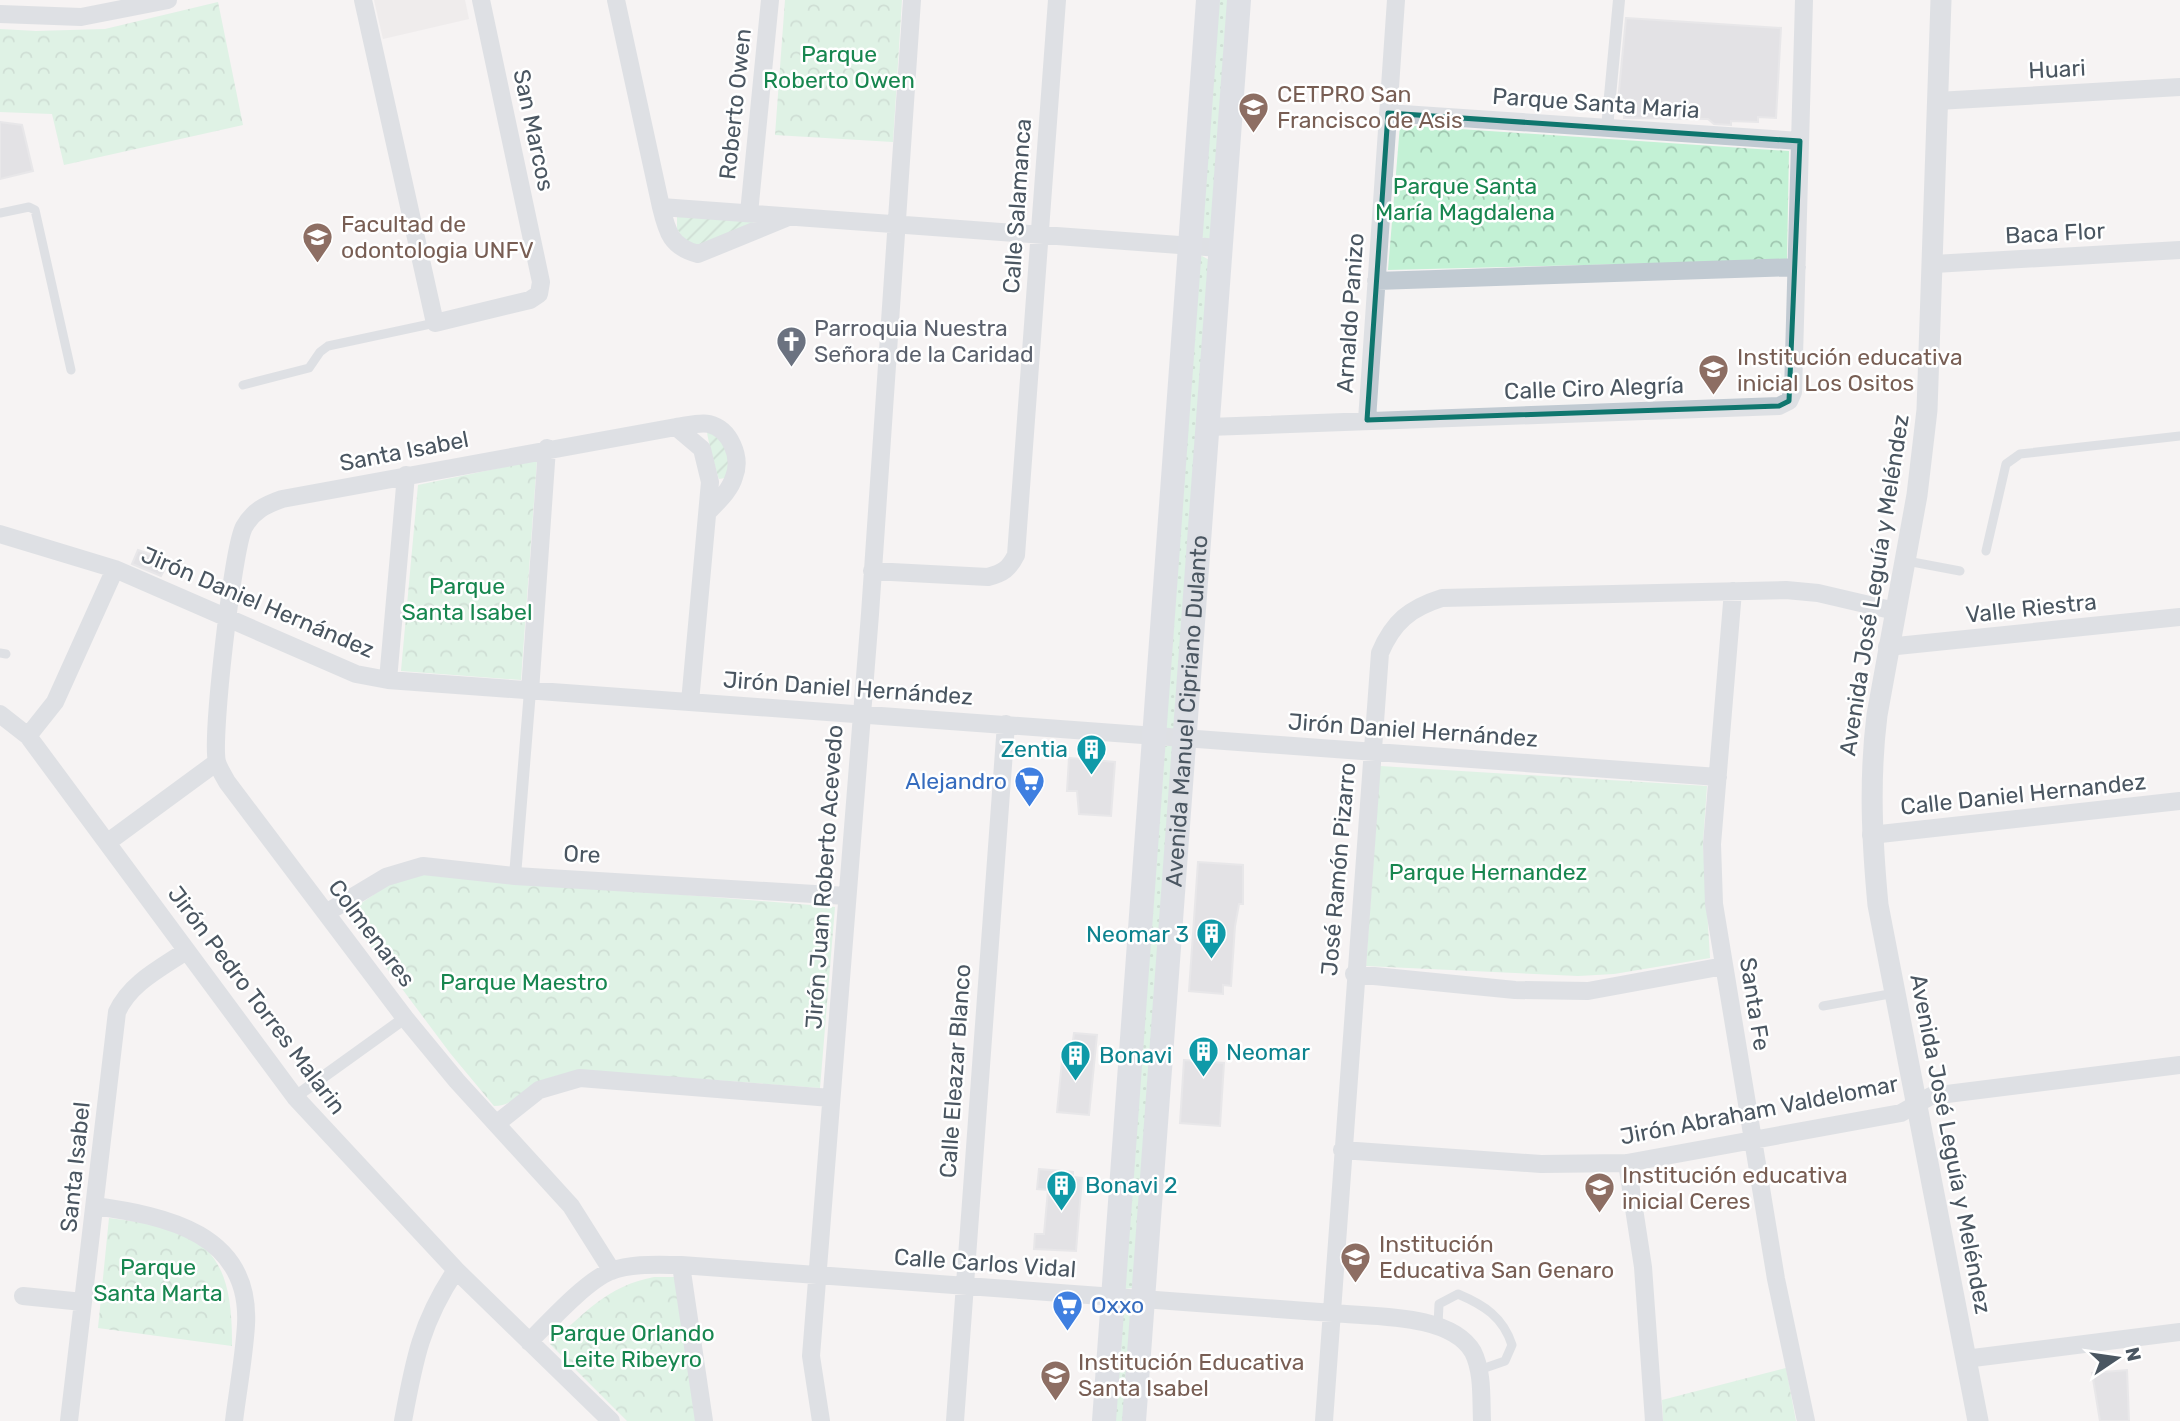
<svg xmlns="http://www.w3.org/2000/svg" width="2180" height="1421" font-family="Rubik,sans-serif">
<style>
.education{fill:#e6e4e5}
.grass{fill:url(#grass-dots)}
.park{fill:url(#park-crowns)}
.garden{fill:url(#garden-furrows)}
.building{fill:#cdcfd5;stroke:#d7d9de;stroke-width:2}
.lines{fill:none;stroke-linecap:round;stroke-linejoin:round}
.service{stroke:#c1cad2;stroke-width:9}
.pedestrian{stroke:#c1cad2;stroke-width:12}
.minor{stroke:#c1cad2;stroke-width:18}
.tertiary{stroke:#c1cad2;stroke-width:21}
.secondary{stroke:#c1cbd6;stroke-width:24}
.marked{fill:none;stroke:#0f766e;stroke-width:5;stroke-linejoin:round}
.labels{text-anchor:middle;stroke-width:5;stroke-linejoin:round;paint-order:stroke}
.park-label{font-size:23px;fill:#17864f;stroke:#fff}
.street-label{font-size:23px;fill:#4a5661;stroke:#fff}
.education-label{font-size:23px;fill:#785e54;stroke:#fff;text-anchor:start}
.worship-label{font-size:23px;fill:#5b616d;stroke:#fff;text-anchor:start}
.culture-label{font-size:23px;fill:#0d838f;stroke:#fff;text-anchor:start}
.shop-label{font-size:23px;fill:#366cbe;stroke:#fff;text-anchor:end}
</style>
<defs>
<pattern id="grass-dots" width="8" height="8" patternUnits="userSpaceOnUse" patternTransform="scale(1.75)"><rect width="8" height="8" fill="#c3f1d5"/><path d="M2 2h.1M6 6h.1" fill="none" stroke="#a0c6b0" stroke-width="1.8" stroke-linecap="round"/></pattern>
<pattern id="park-crowns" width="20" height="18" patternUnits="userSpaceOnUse" patternTransform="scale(1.75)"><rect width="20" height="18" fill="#c3f1d5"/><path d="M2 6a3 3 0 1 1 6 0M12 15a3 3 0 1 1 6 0" fill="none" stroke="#a0c6b0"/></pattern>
<pattern id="garden-furrows" width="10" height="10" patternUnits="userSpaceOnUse" patternTransform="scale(1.75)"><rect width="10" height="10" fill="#c3f1d5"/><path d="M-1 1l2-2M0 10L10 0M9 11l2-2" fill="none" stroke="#a0c6b0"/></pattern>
</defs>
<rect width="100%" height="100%" fill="#f5f3f3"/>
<path class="education" d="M374 0H465L469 19 383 39Z"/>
<path class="grass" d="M1216 0H1231L1214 235 1208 239 1201 237Z
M1202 256 1211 261 1175 729 1166 728 1197 258Z
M1173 745 1133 1288 1124 1289 1165 746Z
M1124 1307H1130L1133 1311 1125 1421H1110Z"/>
<path class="park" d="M785 0H902L893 142 775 135Z
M218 2 243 125 64 165 52 114 0 112V29L36 31 105 29Z
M1400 125 1789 151 1787 260 1388 270Z
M537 460 521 680 401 671 418 485Z
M1380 766 1707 786 1703 843 1710 958 1614 974 1578 976 1366 966Z
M425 874 835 907 820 1088 593 1071C574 1072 555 1074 538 1083 522 1091 513 1106 494 1106L450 1053 350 919 351 910 388 885Z
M109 1218C201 1229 233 1246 232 1346L98 1328Z
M654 1277H676L699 1421H627L550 1344C585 1313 607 1286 654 1277Z
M1786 1368 1796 1421H1663L1662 1400Z"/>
<path class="garden" d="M677 212 760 219 707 247 686 243 677 229Z
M707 430 722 434 731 465 725 478 719 479C717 474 706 434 707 430Z"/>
<path class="building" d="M1626 18 1781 28 1776 118 1758 117V122L1731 121V125L1714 124 1708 119 1624 118V112H1617Z
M0 122 22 125 33 171 0 179Z
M138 550 169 561 161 576 132 564Z
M1069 758 1115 762 1111 816 1079 814 1077 791H1067Z
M1198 862 1243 865V904H1239L1235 926 1231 986 1223 985V994L1189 991Z
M1074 1033 1097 1035 1089 1115 1057 1112 1063 1051 1069 1052 1072 1048Z
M1184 1060 1224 1063 1220 1126 1180 1123Z
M1039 1169 1073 1172V1177L1082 1178 1076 1251 1034 1249 1035 1234H1044L1048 1190 1037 1189Z
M2127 1370 2129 1421H2100L2092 1373Z"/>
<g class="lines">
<path class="service" d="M0 213 29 207 35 210 71 370
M243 385 309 368 320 352 328 346 435 323
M1986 551 2006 464 2020 454 2180 436
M1907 561 1960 571
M0 653 6 654
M1823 1006 1895 993
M1438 1325 1439 1304 1458 1294C1484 1305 1503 1317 1512 1345L1505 1361 1479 1370"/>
<path class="pedestrian" d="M1607 128 1619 0
M515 876 530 691
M295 1097 405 1018"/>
<path class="minor" d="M363 0 435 323 530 300 539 294 541 282 481 0
M616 0 661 207C667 232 671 247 698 254L786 218
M0 14 81 17 168 0
M1937 101 2180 87
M1388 113 1800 141
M661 207 1220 248
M749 213 770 0
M1934 264 2180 250
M1376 281 1797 267
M1367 420 1396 0
M676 427C686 426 699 422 709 424 730 429 742 457 734 477 730 491 717 502 708 512
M1208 427 1779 406 1789 401 1793 392 1804 0
M0 534 115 569 356 674 388 680 1718 777
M872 571 988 577C1003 573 1009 569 1016 555L1057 0
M1733 591 1712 844 1714 904 1776 1279 1806 1421
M1887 647 2180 617
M388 680 406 475
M530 691 547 448
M0 714 28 736 295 1097 456 1270 611 1421
M28 736 55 702 115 569
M1871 835 2180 801
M108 842 217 762
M326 913 386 877 423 866 515 876 847 896
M1354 974 1515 990 1588 991 1724 966
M496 1124 539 1090 580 1078 831 1098
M1342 1150 1541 1164 1627 1163 1901 1113 1931 1096 2180 1065
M1627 1163 1643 1267 1654 1421
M95 1206C166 1216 251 1233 246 1325 244 1357 238 1389 234 1421
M681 1265 704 1421
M612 1271 571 1206 457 1081 405 1018 227 782C224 776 219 769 217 762 211 738 233 548 244 527 253 511 265 505 282 499L676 427 702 449 710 482 690 702
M23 1296 83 1302
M529 1342C549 1322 586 1281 611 1271 633 1263 659 1265 681 1265L1333 1313C1372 1317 1451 1313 1473 1352 1483 1372 1481 1399 1482 1421
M1965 1359 2180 1332
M69 1421 117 1012C130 983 161 968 186 951
M403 1421C414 1361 421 1322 456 1270
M821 1421 811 1356 870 614 912 0
M955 1421 1006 724
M1324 1421 1380 653C1393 622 1410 608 1442 598L1786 590 1818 593 1895 611"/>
<path class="tertiary" d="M1941 0 1927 410 1917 495 1877 715C1869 779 1872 841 1878 905L1978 1421"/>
<g class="secondary">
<path d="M1104 1421 1208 0"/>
<path id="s1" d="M1134 1421 1239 0"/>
</g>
</g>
<path d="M0 0H2180V1421H0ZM1388 113 1800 141 1789 401 1779 406 1367 420Z" fill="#f5f3f3" fill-opacity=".55" fill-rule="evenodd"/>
<path class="marked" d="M1388 113 1800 141 1789 401 1779 406 1367 420Z"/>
<defs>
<symbol id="university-pin" viewBox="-11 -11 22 30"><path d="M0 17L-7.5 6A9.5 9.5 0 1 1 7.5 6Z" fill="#8d6e63" stroke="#fff"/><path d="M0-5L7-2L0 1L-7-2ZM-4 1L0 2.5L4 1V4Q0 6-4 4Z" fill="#fff"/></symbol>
<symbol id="church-pin" viewBox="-11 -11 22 30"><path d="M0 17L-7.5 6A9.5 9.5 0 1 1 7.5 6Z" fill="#6b7280" stroke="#fff"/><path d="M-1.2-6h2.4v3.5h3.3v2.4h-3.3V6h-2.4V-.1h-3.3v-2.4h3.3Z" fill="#fff"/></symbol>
<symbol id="school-pin" viewBox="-11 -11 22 30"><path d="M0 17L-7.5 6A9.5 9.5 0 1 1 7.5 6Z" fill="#8d6e63" stroke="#fff"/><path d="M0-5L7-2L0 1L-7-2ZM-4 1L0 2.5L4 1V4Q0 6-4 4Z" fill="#fff"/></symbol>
<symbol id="building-pin" viewBox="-11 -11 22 30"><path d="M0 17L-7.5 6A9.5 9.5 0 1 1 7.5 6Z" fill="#0f9aa8" stroke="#fff"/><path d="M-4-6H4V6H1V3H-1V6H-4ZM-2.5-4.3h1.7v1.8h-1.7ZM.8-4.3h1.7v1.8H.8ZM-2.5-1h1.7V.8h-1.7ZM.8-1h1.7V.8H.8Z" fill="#fff"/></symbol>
<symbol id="supermarket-pin" viewBox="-11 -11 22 30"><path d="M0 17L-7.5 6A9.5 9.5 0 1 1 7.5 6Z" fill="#3f7fe0" stroke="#fff"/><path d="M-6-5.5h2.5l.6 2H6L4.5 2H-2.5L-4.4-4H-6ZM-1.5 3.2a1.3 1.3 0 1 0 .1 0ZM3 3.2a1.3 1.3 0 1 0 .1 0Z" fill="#fff"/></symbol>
</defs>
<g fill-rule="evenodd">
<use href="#university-pin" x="1236" y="90" width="35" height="47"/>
<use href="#university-pin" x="300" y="220" width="35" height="47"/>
<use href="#church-pin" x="774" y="324" width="35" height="47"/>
<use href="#school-pin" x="1696" y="352" width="35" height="47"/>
<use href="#building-pin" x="1074" y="732" width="35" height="47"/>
<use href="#supermarket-pin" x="1012" y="764" width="35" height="47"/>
<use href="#building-pin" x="1194" y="916" width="35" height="47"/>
<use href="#building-pin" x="1186" y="1034" width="35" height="47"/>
<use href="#building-pin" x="1058" y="1038" width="35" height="47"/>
<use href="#building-pin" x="1044" y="1168" width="35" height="47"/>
<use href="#school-pin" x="1582" y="1170" width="35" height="47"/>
<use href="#school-pin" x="1338" y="1240" width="35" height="47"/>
<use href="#supermarket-pin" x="1050" y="1288" width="35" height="47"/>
<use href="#school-pin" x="1038" y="1358" width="35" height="47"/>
</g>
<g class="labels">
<g class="park-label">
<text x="839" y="62">Parque<tspan x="839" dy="26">Roberto Owen</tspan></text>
<text x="1465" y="194">Parque Santa<tspan x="1465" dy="26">María Magdalena</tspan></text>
<text x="467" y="594">Parque<tspan x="467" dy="26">Santa Isabel</tspan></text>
<text x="1488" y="880">Parque Hernandez</text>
<text x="524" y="990">Parque Maestro</text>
<text x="158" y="1275">Parque<tspan x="158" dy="26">Santa Marta</tspan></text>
<text x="632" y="1341">Parque Orlando<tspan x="632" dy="26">Leite Ribeyro</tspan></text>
</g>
<g class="street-label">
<text transform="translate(2057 69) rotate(-3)" y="8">Huari</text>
<text transform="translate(1596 103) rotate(4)" y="8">Parque Santa Maria</text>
<text transform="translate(735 104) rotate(-84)" y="8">Roberto Owen</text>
<text transform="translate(534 130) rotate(78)" y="8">San Marcos</text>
<text transform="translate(1017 206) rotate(-86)" y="8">Calle Salamanca</text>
<text transform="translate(2055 233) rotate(-3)" y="8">Baca Flor</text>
<text transform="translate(1350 313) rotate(-86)" y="8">Arnaldo Panizo</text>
<text transform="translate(1594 388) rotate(-2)" y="8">Calle Ciro Alegría</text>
<text transform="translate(404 451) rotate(-11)" y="8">Santa Isabel</text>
<text transform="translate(1874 585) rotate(-81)" y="8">Avenida José Leguía y Meléndez</text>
<text transform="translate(258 602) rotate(23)" y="8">Jirón Daniel Hernández</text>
<text transform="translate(2031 608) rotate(-6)" y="8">Valle Riestra</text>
<text transform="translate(848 688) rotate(4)" y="8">Jirón Daniel Hernández</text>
<text dy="8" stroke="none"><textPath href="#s1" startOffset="712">Avenida Manuel Cipriano Dulanto</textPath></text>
<text transform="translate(1413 730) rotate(4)" y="8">Jirón Daniel Hernández</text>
<text transform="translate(2023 794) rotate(-6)" y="8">Calle Daniel Hernandez</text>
<text transform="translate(582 854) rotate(3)" y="8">Ore</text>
<text transform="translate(1338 869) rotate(-85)" y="8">José Ramón Pizarro</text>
<text transform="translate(824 877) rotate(-86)" y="8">Jirón Juan Roberto Acevedo</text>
<text transform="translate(372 933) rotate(53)" y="8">Colmenares</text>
<text transform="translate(257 1000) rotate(53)" y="8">Jirón Pedro Torres Malarin</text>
<text transform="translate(1755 1004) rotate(81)" y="8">Santa Fe</text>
<text transform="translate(955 1071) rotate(-86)" y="8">Calle Eleazar Blanco</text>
<text transform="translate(1759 1110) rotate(-11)" y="8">Jirón Abraham Valdelomar</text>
<text transform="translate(1951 1144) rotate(79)" y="8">Avenida José Leguía y Meléndez</text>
<text transform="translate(75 1167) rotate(-84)" y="8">Santa Isabel</text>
<text transform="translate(985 1263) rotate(4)" y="8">Calle Carlos Vidal</text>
</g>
<g class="education-label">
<text x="1277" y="102">CETPRO San<tspan x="1277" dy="26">Francisco de Asis</tspan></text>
<text x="341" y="232">Facultad de<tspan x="341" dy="26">odontologia UNFV</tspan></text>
<text x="1737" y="365">Institución educativa<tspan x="1737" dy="26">inicial Los Ositos</tspan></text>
<text x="1622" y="1183">Institución educativa<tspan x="1622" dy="26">inicial Ceres</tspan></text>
<text x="1379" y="1252">Institución<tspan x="1379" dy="26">Educativa San Genaro</tspan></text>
<text x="1078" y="1370">Institución Educativa<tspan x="1078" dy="26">Santa Isabel</tspan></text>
</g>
<g class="worship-label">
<text x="814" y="336">Parroquia Nuestra<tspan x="814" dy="26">Señora de la Caridad</tspan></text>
</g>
<g class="culture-label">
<text x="1068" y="757" text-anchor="end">Zentia</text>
<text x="1189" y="942" text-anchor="end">Neomar 3</text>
<text x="1226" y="1060">Neomar</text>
<text x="1099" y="1063">Bonavi</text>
<text x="1085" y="1193">Bonavi 2</text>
</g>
<g class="shop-label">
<text x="1007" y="789">Alejandro</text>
<text x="1091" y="1313" text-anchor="start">Oxxo</text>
</g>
</g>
<g transform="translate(2117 1358) rotate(77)" stroke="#ffffff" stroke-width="5" paint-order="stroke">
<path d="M0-5L12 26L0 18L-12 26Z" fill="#4a5661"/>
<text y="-10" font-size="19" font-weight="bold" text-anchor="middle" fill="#4a5661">N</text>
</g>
</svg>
